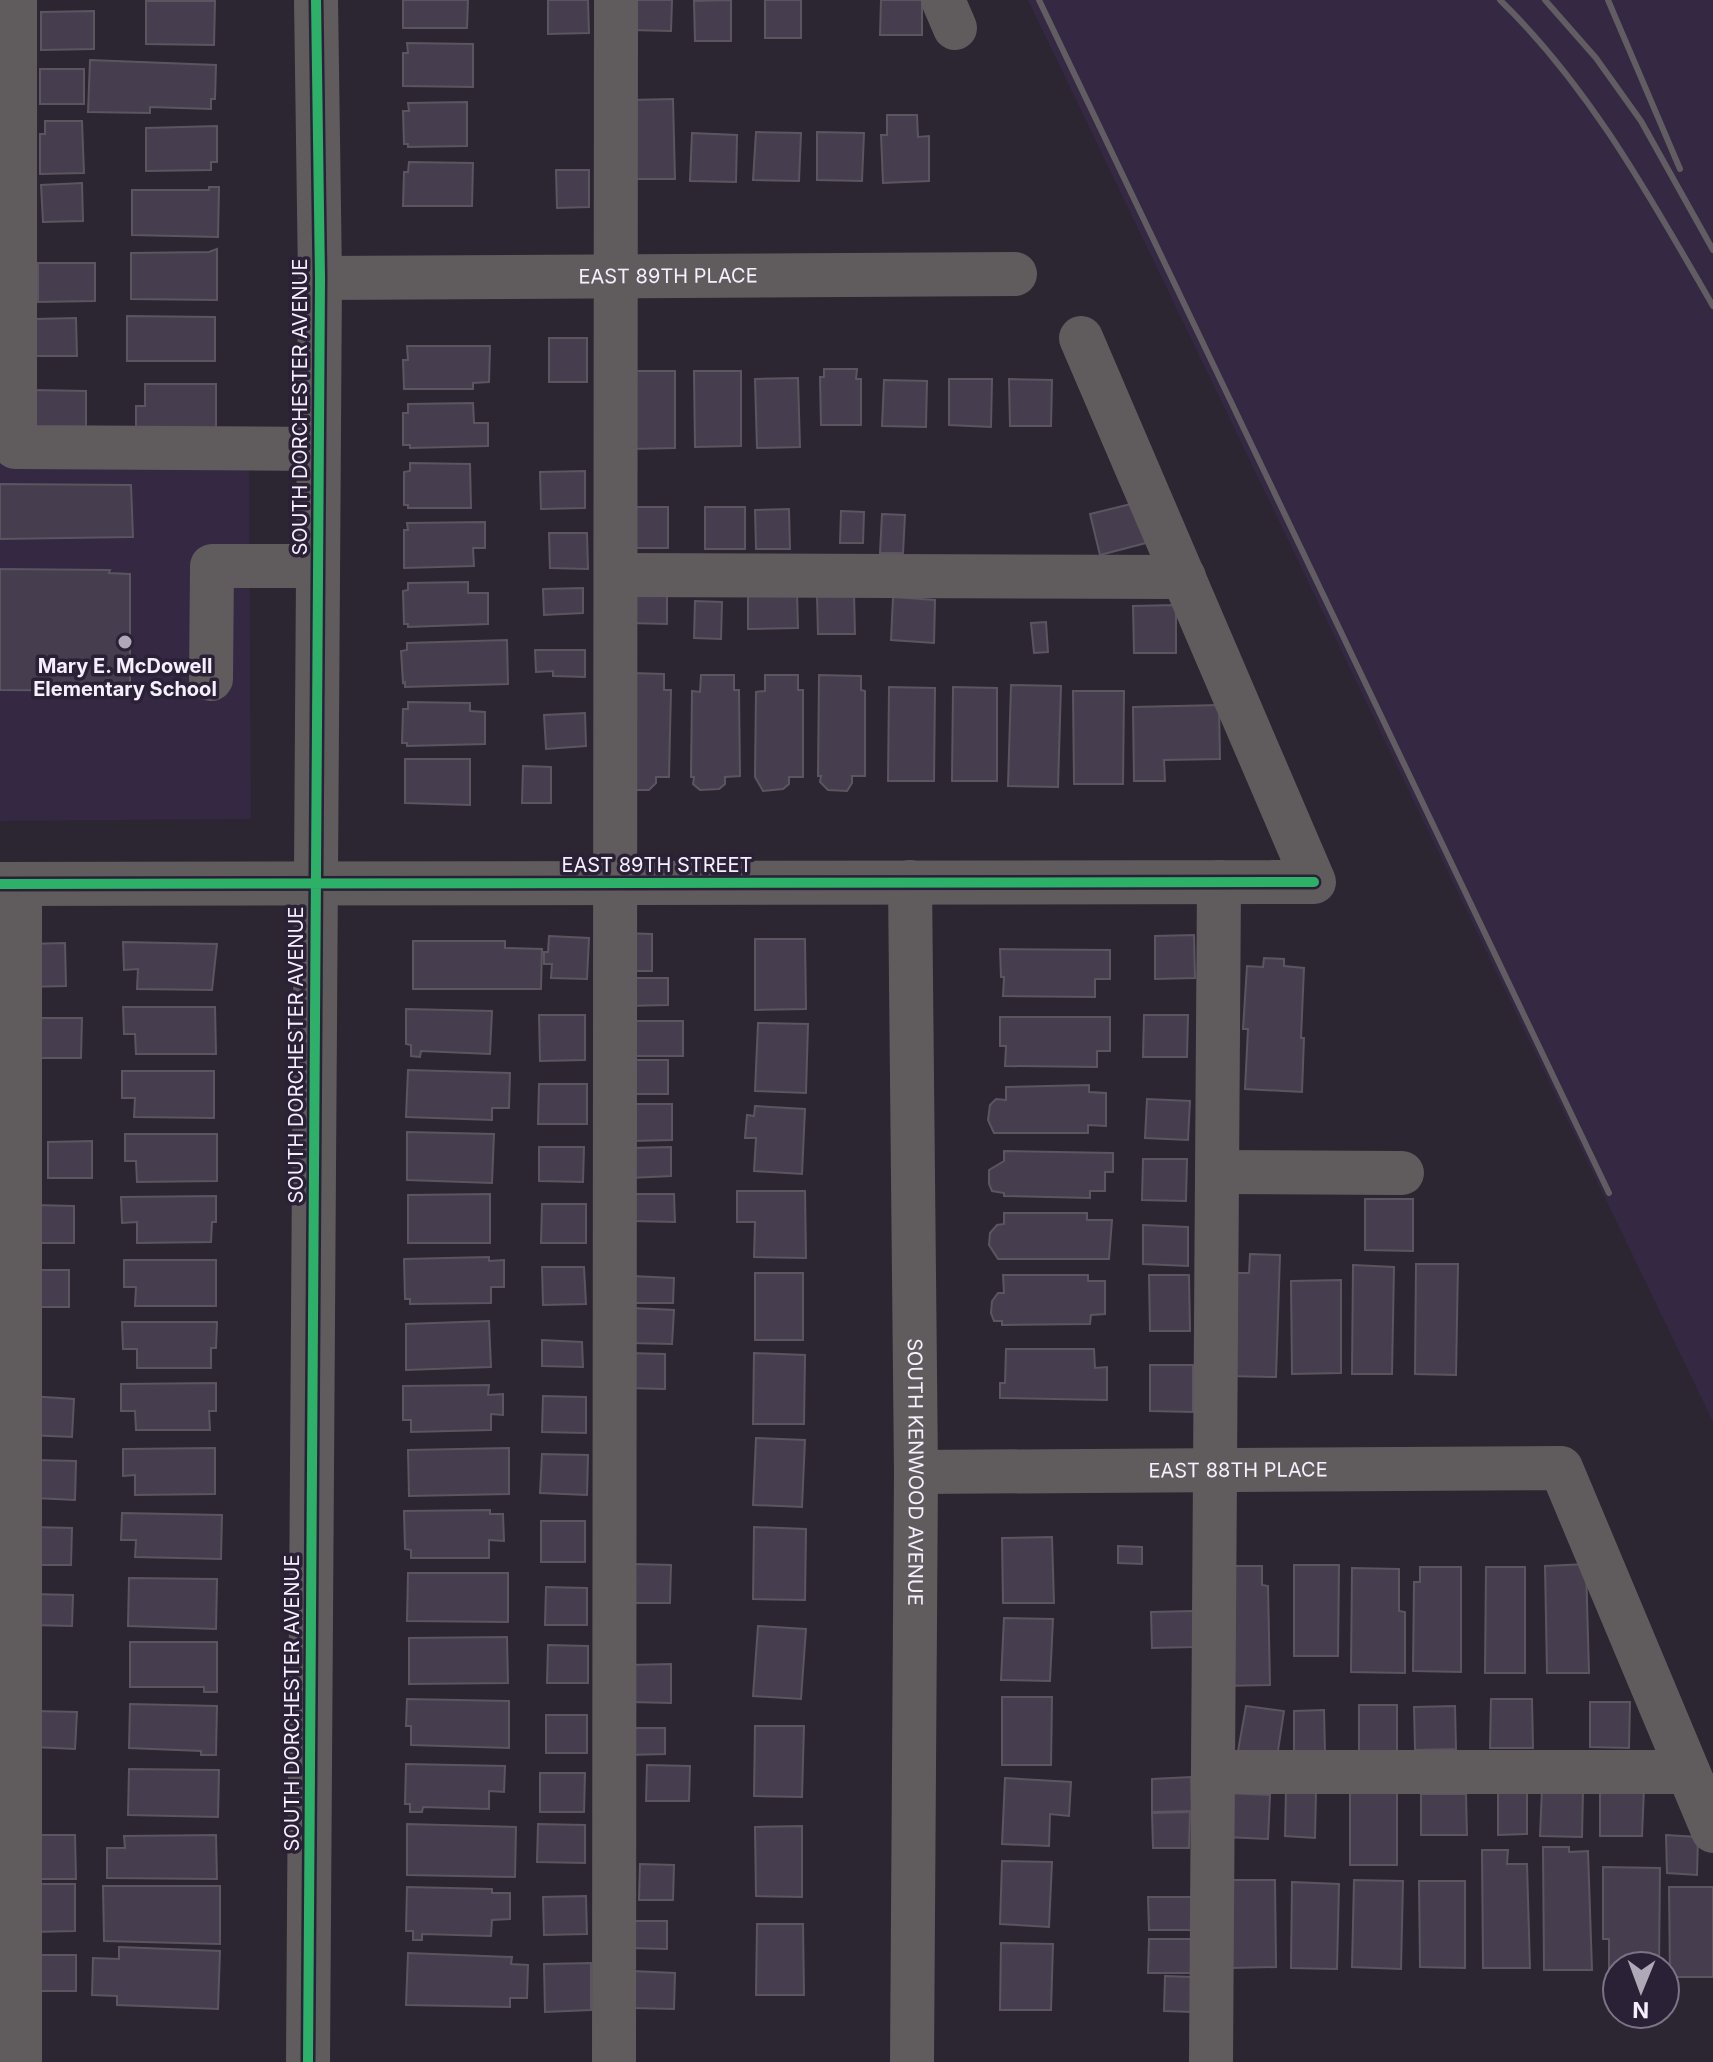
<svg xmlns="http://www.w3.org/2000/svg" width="1713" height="2062" font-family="Inter,sans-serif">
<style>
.built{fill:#342842}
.building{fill:#463e4f;stroke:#5a555f;stroke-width:2}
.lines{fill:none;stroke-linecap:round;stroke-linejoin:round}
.minor{stroke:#605c5e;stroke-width:44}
.rail{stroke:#615d62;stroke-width:6}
.cycleway-casing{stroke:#2b2137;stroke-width:15}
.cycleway{stroke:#2db169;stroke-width:10}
.poi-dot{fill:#afa9b7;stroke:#2b2137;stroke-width:3}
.labels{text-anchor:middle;stroke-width:7;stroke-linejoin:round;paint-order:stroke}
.street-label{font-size:20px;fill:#f5effe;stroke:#2b2137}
.poi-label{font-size:20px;font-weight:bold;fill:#f5effe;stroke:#2b2137}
</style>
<rect width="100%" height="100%" fill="#2c2632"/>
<path class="built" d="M1028 0H1713V1422Z
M0 462 249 465 251 819 0 821Z"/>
<path class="building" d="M403 0H468L467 28H403Z
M548 0H588L589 33 548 34Z
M631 0H672L671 31 630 30Z
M731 0V41H695L694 1Z
M765 0H801V38H765Z
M881 0H922V35H880Z
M146 1H215L214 45 146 44Z
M94 11V49L41 50V12Z
M407 43 473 44V87L403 86V53H408Z
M90 60 216 65 215 99H211V109L150 107V113L88 112Z
M40 69H84V104H40Z
M673 99 675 179H631L629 100Z
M467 102V146L408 147V144H404L403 111H409L408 103Z
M887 115H917L918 137 929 136V181L883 183 881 135H887Z
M45 121H82L84 173 40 174V134H45Z
M217 126V162H211V170L146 171V128Z
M756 132 801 133 799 181 753 180Z
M817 132 864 133 862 181 817 180Z
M692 133 737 135 736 182 690 181Z
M409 162 473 163 472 206H403L404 172H408Z
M556 170H589V207L557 208Z
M82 183 83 221 43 222 41 185Z
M209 187H219L218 237 132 235V190H209Z
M217 249V300L131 299V253L209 252Z
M38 263H95V301L38 302Z
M127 316 215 317V361H127Z
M76 318 77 356H36L35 319Z
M549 338H587V382H549Z
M407 346H490L489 382 473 383V389H404L403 360H408Z
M824 369H857L856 379H861V425H821L820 377H824Z
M627 371H675V448L629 449Z
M694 371H741V446L695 447Z
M798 378 800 447 757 448 755 379Z
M949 379H992L991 427 949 425Z
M1009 379 1052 380 1051 426H1010Z
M884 380 927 381 926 427 882 426Z
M145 384H216V432H136V406H145Z
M34 390 86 391V429H35Z
M473 403 474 423H488V446L410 448V445H403V413H408V404Z
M410 463 470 464 471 508H408V505H404V472L410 471Z
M585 471V508L541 509 540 472Z
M0 484 131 485 133 537 0 539Z
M1135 503 1146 543 1100 555 1090 514Z
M628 507H668V548H628Z
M705 507H745V549H705Z
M789 509 790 549H756L755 510Z
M841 511 864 512 863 543H840Z
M882 514 905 515 903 553H880Z
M485 522V548H473L474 566 404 568V530H408L407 523Z
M549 533H587L588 569 550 568Z
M0 569 110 570 109 573 130 574V691L0 690Z
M468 582V593H488V624L408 627V624H404L403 591 408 590V583Z
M583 588V613L544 615 543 589Z
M629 589H667V624L629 623Z
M748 591H797L798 628 748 629Z
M854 593 855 634H818L817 595Z
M893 597 935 600 934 643 891 640Z
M695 601 722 602 721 639 694 638Z
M1176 605V653H1134L1133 606Z
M1046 622 1048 652 1034 653 1031 623Z
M507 640 508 684 405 687V682L403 683 401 651 407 650V643Z
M535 650H585V677L553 676V671L536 672Z
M632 673 664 674V690H671L669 777H656V783L649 790H629Z
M701 675H734V690H739L740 776 725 777V784L719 789 700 790 693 784 694 777H691L692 691 700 692Z
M765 675H798V690H803V777H789V784L783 789 763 791 755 777 756 692 765 691Z
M819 675 861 676V690L865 691V776H852V783L847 791 828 790 820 782 821 776H818Z
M1011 685 1061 686 1058 787 1008 786Z
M889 687 935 688 934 781H888Z
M953 687 997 688V781H952Z
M1073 691H1124L1123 784H1074Z
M408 702 470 703V711L485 712V744L407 746V743H402L403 709H408Z
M1219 705 1220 759 1164 760 1165 781H1134L1133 707Z
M585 713 586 746 546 749 544 715Z
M405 759H470V805L405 803Z
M523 766 551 767V803H522Z
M624 933 652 934V971H625Z
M1194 935 1195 978 1155 979V936Z
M549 936 589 938 587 979 551 978 552 964H544V952H548Z
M755 939H805L806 1009 755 1010Z
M413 941H505V948L542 949 541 989H413Z
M123 942 217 944 212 990 137 989 138 969 124 970Z
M65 943 66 986 27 987V944Z
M1000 949 1110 950V979H1095V997L1003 996 1004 977H1001Z
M1264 958 1284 959V966L1304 968 1301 1038H1304L1302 1092 1245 1089 1248 1029H1243L1247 966 1263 967Z
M627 978H668V1005L627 1006Z
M123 1007H215L216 1054H136L135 1034H124Z
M406 1009 492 1011 490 1054 421 1051 420 1057 411 1056V1045L406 1044Z
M539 1015H585V1060L540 1061Z
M1144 1015H1188L1187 1057H1143Z
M1000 1017H1110V1051H1097V1067L1005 1066 1006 1046H1000Z
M40 1018H82L81 1058H39Z
M629 1021H683V1056H629Z
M758 1023 808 1024 806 1093 755 1091Z
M631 1060H668V1094H630Z
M408 1070 510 1073 509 1108H492V1120L406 1117Z
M122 1071H214V1118L134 1117 135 1098H122Z
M539 1084H587V1124H538Z
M1089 1085V1092L1106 1093V1126L1088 1125V1133H994L988 1120 990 1105 996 1099 1006 1100V1087Z
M1147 1099 1190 1101 1188 1140 1145 1138Z
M631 1104H672V1140L632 1141Z
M755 1106 805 1109 802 1174 754 1171 756 1138H745L747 1115 754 1116Z
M407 1132 494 1134 492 1183 407 1180Z
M125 1134H217V1181L137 1182 136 1161H125Z
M92 1141V1178H48V1142Z
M539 1147H584L583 1182 539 1181Z
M671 1147V1176L630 1178V1148Z
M1004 1151 1113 1153V1172H1105V1191H1090V1198L1004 1196V1193L992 1191 989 1184V1170L1004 1161Z
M1143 1159H1187L1186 1201 1142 1200Z
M737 1191H805L806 1258 754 1257 755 1222H737Z
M490 1194V1243H408V1195Z
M631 1194H674L675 1222 631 1221Z
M216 1196V1222H212L211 1242 137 1243V1222L122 1223 121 1197Z
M1365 1199H1413V1251L1365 1250Z
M542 1204H586V1243H541Z
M33 1205 74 1206V1243H32Z
M1004 1213H1087V1220H1112L1109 1259H998L989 1245 990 1233 997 1225 1004 1224Z
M1143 1225 1188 1227V1266L1143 1264Z
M1250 1254 1280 1255 1276 1377 1227 1376 1229 1273H1249Z
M489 1257V1261L504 1260V1287H491V1303L410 1304V1299H405L404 1259Z
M124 1260H216V1306H135L136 1287H124Z
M1416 1264H1458L1456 1375 1415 1374Z
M1353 1265 1394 1267 1392 1374H1352Z
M542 1267H584L586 1304 543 1305Z
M32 1270H69V1307H32Z
M755 1273H803V1340H755Z
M1003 1275H1088V1281H1105V1314L1091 1315 1090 1324 1002 1325V1321H994L991 1313 992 1301 998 1293H1004Z
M1149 1275H1189L1190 1331H1150Z
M632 1276 674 1278 673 1303H631Z
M1341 1280V1373L1292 1374 1291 1281Z
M632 1308 674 1310 672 1344 630 1343Z
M489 1321 491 1367 406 1370V1324Z
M122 1322H217L216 1348H211V1368H137V1349H123Z
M542 1340 582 1342 583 1367 542 1366Z
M1006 1349H1094L1095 1368 1107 1367V1400L1000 1398V1383H1005Z
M628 1353 665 1354V1389L627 1388Z
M754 1353 805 1355 804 1424H753Z
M1150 1365H1193V1412L1150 1411Z
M216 1383V1411H209L210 1430H136L135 1411H121V1384Z
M489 1385 488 1395 503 1394V1415L491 1414V1430L411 1432V1420H403V1386Z
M30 1396 74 1399 72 1437 28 1435Z
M543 1396 586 1397V1433L542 1432Z
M756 1438 805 1440 802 1507 753 1505Z
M215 1448V1494L135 1495V1475L123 1476V1449Z
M509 1448V1494L409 1496 408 1450Z
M542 1454 588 1455 587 1495 540 1493Z
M35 1460 76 1461 75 1500 35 1498Z
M490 1510V1514H503L504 1541 489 1540V1558H411V1550L405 1549 404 1511Z
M122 1513 222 1515 221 1559 135 1557 136 1540H121Z
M541 1521H585V1562H541Z
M33 1527 72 1528 71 1565H31Z
M754 1527 806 1529 805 1600 753 1599Z
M1052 1537 1054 1603H1003L1002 1538Z
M1118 1546 1142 1547V1564L1118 1563Z
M633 1564 671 1565 670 1603H631Z
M1586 1564 1589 1673H1547L1545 1566Z
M1294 1565H1339L1338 1656H1294Z
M1222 1566H1262V1585L1268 1586 1270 1685 1223 1686Z
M1420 1567H1461V1672L1413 1671 1414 1582H1420Z
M1486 1567H1525V1673H1485Z
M1352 1568 1399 1569V1611L1405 1612V1673L1351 1672Z
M408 1573H508V1622L407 1621Z
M129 1578 217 1579 216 1629 128 1626Z
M546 1587 587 1588V1625H545Z
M32 1594 73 1595 72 1626 31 1625Z
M1193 1611V1647L1152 1648 1151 1612Z
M1004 1618 1053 1619 1050 1681 1001 1680Z
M758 1626 806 1629 801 1699 753 1696Z
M507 1637 508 1683 409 1684V1638Z
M130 1642H217V1692H204V1687H130Z
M548 1645 588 1646V1683H547Z
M671 1664V1703L629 1702V1665Z
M1002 1697H1052L1051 1765H1002Z
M407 1699 509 1701V1748L411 1745V1726H406Z
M1491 1699H1532L1533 1748H1490Z
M1590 1702H1630L1629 1748 1590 1747Z
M130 1704 217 1706 216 1755H201V1751L129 1748Z
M1359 1705H1397V1751H1359Z
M1246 1706 1284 1711 1277 1757 1238 1751Z
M1455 1706 1456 1749 1415 1750 1414 1707Z
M1324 1710 1325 1753H1294V1711Z
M36 1711 77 1712 75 1749 34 1747Z
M546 1715H587V1753H546Z
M755 1726H804L802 1797 754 1796Z
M629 1728H665V1754L629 1755Z
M406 1764 505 1766 504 1792 489 1791V1809L423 1807 422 1812H410V1804H405Z
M647 1765 690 1766 689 1801H646Z
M129 1769 219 1770 218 1817 128 1815Z
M540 1773H585L584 1812H540Z
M1191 1777 1192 1811 1152 1812V1779Z
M1005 1778 1071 1782 1069 1816 1050 1814 1049 1846 1002 1844Z
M1644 1788 1642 1836H1600V1789Z
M1542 1789 1583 1791 1582 1837 1540 1836Z
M1286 1790 1316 1791 1315 1838 1285 1836Z
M1498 1790 1527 1791V1834L1498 1835Z
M1350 1792H1397V1865H1350Z
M1227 1793 1270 1795 1268 1839 1225 1837Z
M1421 1794H1466L1467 1835H1421Z
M1190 1812 1189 1848H1153L1152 1813Z
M407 1824 516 1827 515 1877 407 1875Z
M538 1824 585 1825V1863L537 1862Z
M802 1826V1897L756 1896 755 1827Z
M34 1835H75L76 1879H35Z
M216 1835 217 1879 107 1878V1848H125L124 1836Z
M1666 1835 1698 1837 1697 1875 1667 1873Z
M1543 1847H1569V1852L1588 1851 1592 1970H1544Z
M1482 1850H1508L1507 1864H1527L1530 1968H1483Z
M1002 1861 1052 1862 1049 1927 1000 1924Z
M640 1864 674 1865 673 1900H639Z
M1603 1867 1660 1868 1659 1966H1617V1975H1609V1939H1603Z
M1231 1880H1275L1276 1967 1232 1968Z
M1354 1880 1403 1881 1401 1969 1352 1967Z
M1419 1881H1465V1968L1420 1967Z
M1292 1882 1339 1884 1337 1969 1291 1968Z
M33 1884H75V1931L33 1932Z
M103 1886H220V1944L104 1941Z
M407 1887 492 1889V1893H510V1919L492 1920 491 1936 422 1934V1940H413V1931H406Z
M1669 1887H1713V1977H1670Z
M586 1896 587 1934 544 1935 543 1897Z
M1148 1897H1192V1930H1149Z
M628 1921H667V1949L628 1948Z
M757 1924H803L804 1995H756Z
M1149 1939H1191V1973H1148Z
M1001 1943 1053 1944 1051 2010H1000Z
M119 1947 220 1951 218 2009 117 2005V1996L92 1995 93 1958 119 1959Z
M408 1953 512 1957 511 1964 528 1965 527 1998H510V2007L406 2005Z
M35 1955H76V1991H35Z
M591 1963V2010L545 2012 544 1964Z
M632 1971 675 1973 674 2009 631 2008Z
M1165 1976 1192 1977 1191 2012 1164 2011Z"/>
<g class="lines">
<g class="minor">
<path d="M15 0V447L318 449"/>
<path d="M943 0 955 28"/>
<path id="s1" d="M320 278 1015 274"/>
<path d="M616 575 1184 577"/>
<path d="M211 679 212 566H317"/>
<path id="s2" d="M910 882 916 1472 912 2062"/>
<path d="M0 884 1314 882 1081 338"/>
<path d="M20 884V2062"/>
<path d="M1217 1172 1402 1173"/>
<path id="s3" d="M916 1472 1561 1468 1713 1831"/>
<path d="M1213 1772H1688"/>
<path d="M308 2062 320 278 316 0"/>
<path d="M614 2062 616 0"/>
<path d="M1211 2062 1219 882"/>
</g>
<path class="rail" d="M1039 0 1609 1193
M1500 0C1590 87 1651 199 1713 306
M1545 0 1596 58 1641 121 1713 250
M1608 0 1680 169"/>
<defs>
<path id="cycleway" d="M0 884 1314 882
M308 2062 320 278 316 0"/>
</defs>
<use href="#cycleway" class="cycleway-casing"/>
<use href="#cycleway" class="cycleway"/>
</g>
<circle class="poi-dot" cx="125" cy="642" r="8"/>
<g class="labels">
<g class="street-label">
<text dy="7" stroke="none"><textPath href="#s1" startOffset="348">EAST 89TH PLACE</textPath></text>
<text transform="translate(300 407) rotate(-90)" y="7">SOUTH DORCHESTER AVENUE</text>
<text x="657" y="872">EAST 89TH STREET</text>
<text transform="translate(296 1055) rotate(-90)" y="7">SOUTH DORCHESTER AVENUE</text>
<text dy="7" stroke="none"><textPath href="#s3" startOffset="322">EAST 88TH PLACE</textPath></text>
<text dy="7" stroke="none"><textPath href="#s2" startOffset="590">SOUTH KENWOOD AVENUE</textPath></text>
<text transform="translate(292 1703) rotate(-90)" y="7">SOUTH DORCHESTER AVENUE</text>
</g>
<g class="poi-label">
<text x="125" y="673">Mary E. McDowell<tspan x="125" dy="23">Elementary School</tspan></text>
</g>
</g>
<g transform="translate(1641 1990) rotate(181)"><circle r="38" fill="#2b2137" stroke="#7c7387" stroke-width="2"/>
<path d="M0-6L14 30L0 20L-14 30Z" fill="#afa9b7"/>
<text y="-12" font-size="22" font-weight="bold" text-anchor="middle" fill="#f5effe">N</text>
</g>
</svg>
